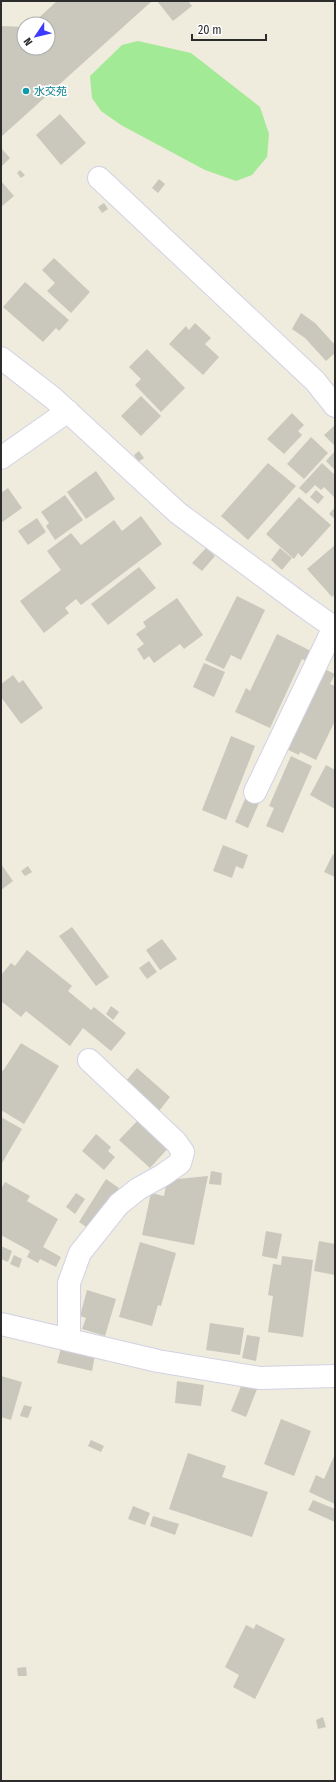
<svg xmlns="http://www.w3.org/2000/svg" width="336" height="1782" font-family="'Fira Sans Condensed','Noto Sans JP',sans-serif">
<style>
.green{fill:#a2ea95}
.building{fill:#cac8bc}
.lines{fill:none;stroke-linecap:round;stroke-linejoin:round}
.minor-casing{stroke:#d2d2e6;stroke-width:24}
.minor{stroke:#fff;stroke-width:22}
.culture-dot{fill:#0f9aa8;stroke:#fff;stroke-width:1.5}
.labels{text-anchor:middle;stroke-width:3.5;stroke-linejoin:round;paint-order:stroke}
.culture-label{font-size:11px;fill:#0d838f;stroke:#fff;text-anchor:start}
</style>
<rect width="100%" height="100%" fill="#efebdd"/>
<path class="green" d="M138 41 191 53 260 107 269 134 267 157 252 175 236 181 205 170 121 125 101 111 92 98 90 76 122 45Z"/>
<path class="building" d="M57 1H152L2 136 1 26 24 27V48H48V24H32Z
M157 1H188L192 6 173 21Z
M60 114 86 143 61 165 36 135Z
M1 148 10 158 2 166 1 165Z
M20 170 25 175 21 178 17 173Z
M159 179 165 184 158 193 152 188Z
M1 181 14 196 1 207Z
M104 203 108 209 102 213 98 207Z
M54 258 90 292 71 313 47 291 55 283 42 270Z
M25 282 69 320 59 331 56 328 43 342 3 307Z
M301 313 315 323 335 345V353L326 361 305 338 292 329Z
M195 323 211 338 205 344 219 357 203 375 169 344 186 326 189 330Z
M147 349 185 388 161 412 135 385 141 379 129 367Z
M141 396 161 416 141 436 121 416Z
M292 413 304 425 298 431 302 435 284 454 267 439Z
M335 425V444L334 445 324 435Z
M311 437 328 453 304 479 287 464Z
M139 451 144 458 138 462 134 455Z
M335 451V470L326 461Z
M268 463 296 486 248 540 221 516Z
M322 463 335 475 334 497 324 487 321 490 315 485 306 494 299 488Z
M96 471 115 499 86 519 67 492Z
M8 488 22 508 1 523V493Z
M316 490 324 497 318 504 310 497Z
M65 495 83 520 55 540 46 526 49 523 41 512Z
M299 497 331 525 302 557 298 553 294 559 266 534Z
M335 507V519L329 514Z
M141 516 162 544 81 605 76 599 65 608 69 613 44 633 20 601 61 570 47 551 71 533 81 545 114 520 122 531Z
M37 518 46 532 28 545 18 531Z
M335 545V594L332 597 307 569Z
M206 548 215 556 202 571 192 563Z
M280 548 292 558 282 570 271 560Z
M139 567 156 588 108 625 91 604Z
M237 596 265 610 241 660 231 655 224 669 205 660Z
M177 598 203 635 184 649 180 644 154 663 149 656 144 660 137 649 144 644 136 634 146 627 143 622Z
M277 634 311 651 306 661 302 659 270 728 235 712 246 688 250 691Z
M204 663 225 672 214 697 193 687Z
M320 667 335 674 330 684 335 686V721L316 760 300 752 299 755 282 747Z
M13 675 19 683 23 680 43 708 21 724 1 697V684Z
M231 736 255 746 226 820 202 810Z
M291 756 312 766 283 833 266 826 274 808 269 806Z
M326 765 335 770V809L310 795Z
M246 797 259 803 248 828 235 822Z
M223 845 248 855 243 869 236 866 232 878 213 871Z
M333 854 335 855V877L324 872Z
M1 864 13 881 1 890Z
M28 866 32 872 25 876 21 871Z
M72 927 109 977 96 986 59 936Z
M162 939 177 959 160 970 146 950Z
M27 950 72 986 68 991 91 1010 94 1007 126 1033 111 1051 83 1028 70 1046 26 1011 21 1017 1 1001V975L11 963 15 966Z
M149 961 157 972 147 979 139 968Z
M111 1006 119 1012 113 1020 106 1014Z
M21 1043 59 1066 24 1124 1 1110V1070L3 1071Z
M137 1068 170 1097 159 1111 125 1082Z
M1 1117 22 1129 2 1163 1 1162Z
M141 1117 171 1145 150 1168 119 1140Z
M96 1134 111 1147 108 1151 115 1157 104 1170 82 1151Z
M211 1171 222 1173 221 1185 209 1184Z
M208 1176 194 1245 142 1235 151 1193 164 1196 167 1180Z
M106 1179 119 1188 92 1231 79 1222Z
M5 1182 30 1196 27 1201 58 1219 43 1247 61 1257 56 1267 40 1259 38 1263 27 1257 30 1251 1 1235V1189Z
M76 1193 85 1199 75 1214 66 1207Z
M266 1231 282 1234 277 1259 262 1256Z
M319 1241 335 1244V1275L314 1271Z
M140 1242 176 1253 161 1306 158 1305 152 1326 119 1317Z
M1 1246 12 1251 8 1262 1 1259Z
M14 1255 22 1259 19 1268 10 1264Z
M282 1256 313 1260 303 1337 268 1332 273 1296 268 1295 273 1264 281 1265Z
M87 1290 116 1299 105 1336 82 1329 86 1318 80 1316Z
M210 1323 244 1328 240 1355 206 1350Z
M247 1335 260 1337 256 1361 242 1358Z
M61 1348 95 1355 92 1371 57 1363Z
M1 1376 22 1382 11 1420 1 1417Z
M177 1381 204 1385 201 1406 175 1403Z
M242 1384 257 1389 246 1417 231 1411Z
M24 1405 32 1407 28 1418 20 1416Z
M281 1419 311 1431 294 1476 264 1464Z
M91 1440 104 1446 101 1452 88 1446Z
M188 1453 226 1466 222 1477 268 1492 252 1537 169 1509Z
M335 1454V1504L309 1492 316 1475 324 1479Z
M313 1500 335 1509V1522L308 1510Z
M133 1506 150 1513 145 1525 128 1519Z
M153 1516 179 1524 175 1535 150 1526Z
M256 1624 285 1639 255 1699 233 1687 239 1675 225 1667 246 1625 254 1629Z
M26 1667 27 1676H18L17 1668Z
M323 1717 326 1727 318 1729 316 1720Z"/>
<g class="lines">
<defs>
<path id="minor" d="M99 178 315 381 335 406
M1 358 53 398 178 513 305 607 335 628
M1 458 68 411
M255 792 334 627
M1 1324 158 1361 260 1378 335 1376
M69 1339V1283L80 1253 119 1204 138 1189 163 1175 180 1163 183 1152 176 1142 89 1060"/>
</defs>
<use href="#minor" class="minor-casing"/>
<use href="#minor" class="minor"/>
</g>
<circle class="culture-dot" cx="26" cy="91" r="4"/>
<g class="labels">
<g class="culture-label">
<text x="34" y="95">水交苑</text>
</g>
</g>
<rect width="336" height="1782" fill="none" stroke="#2c2c2c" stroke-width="4"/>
<g transform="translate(36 36) rotate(235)"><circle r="19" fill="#ffffff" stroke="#ababab"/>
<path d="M0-3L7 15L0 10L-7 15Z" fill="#3c3bff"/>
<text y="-6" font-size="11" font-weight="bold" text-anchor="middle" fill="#2c2c2c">N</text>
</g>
<path d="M192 34v6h74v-6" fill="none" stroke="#2c2c2c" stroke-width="2"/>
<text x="198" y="34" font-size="12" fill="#2c2c2c" stroke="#ffffff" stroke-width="3" paint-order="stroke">20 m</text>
</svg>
